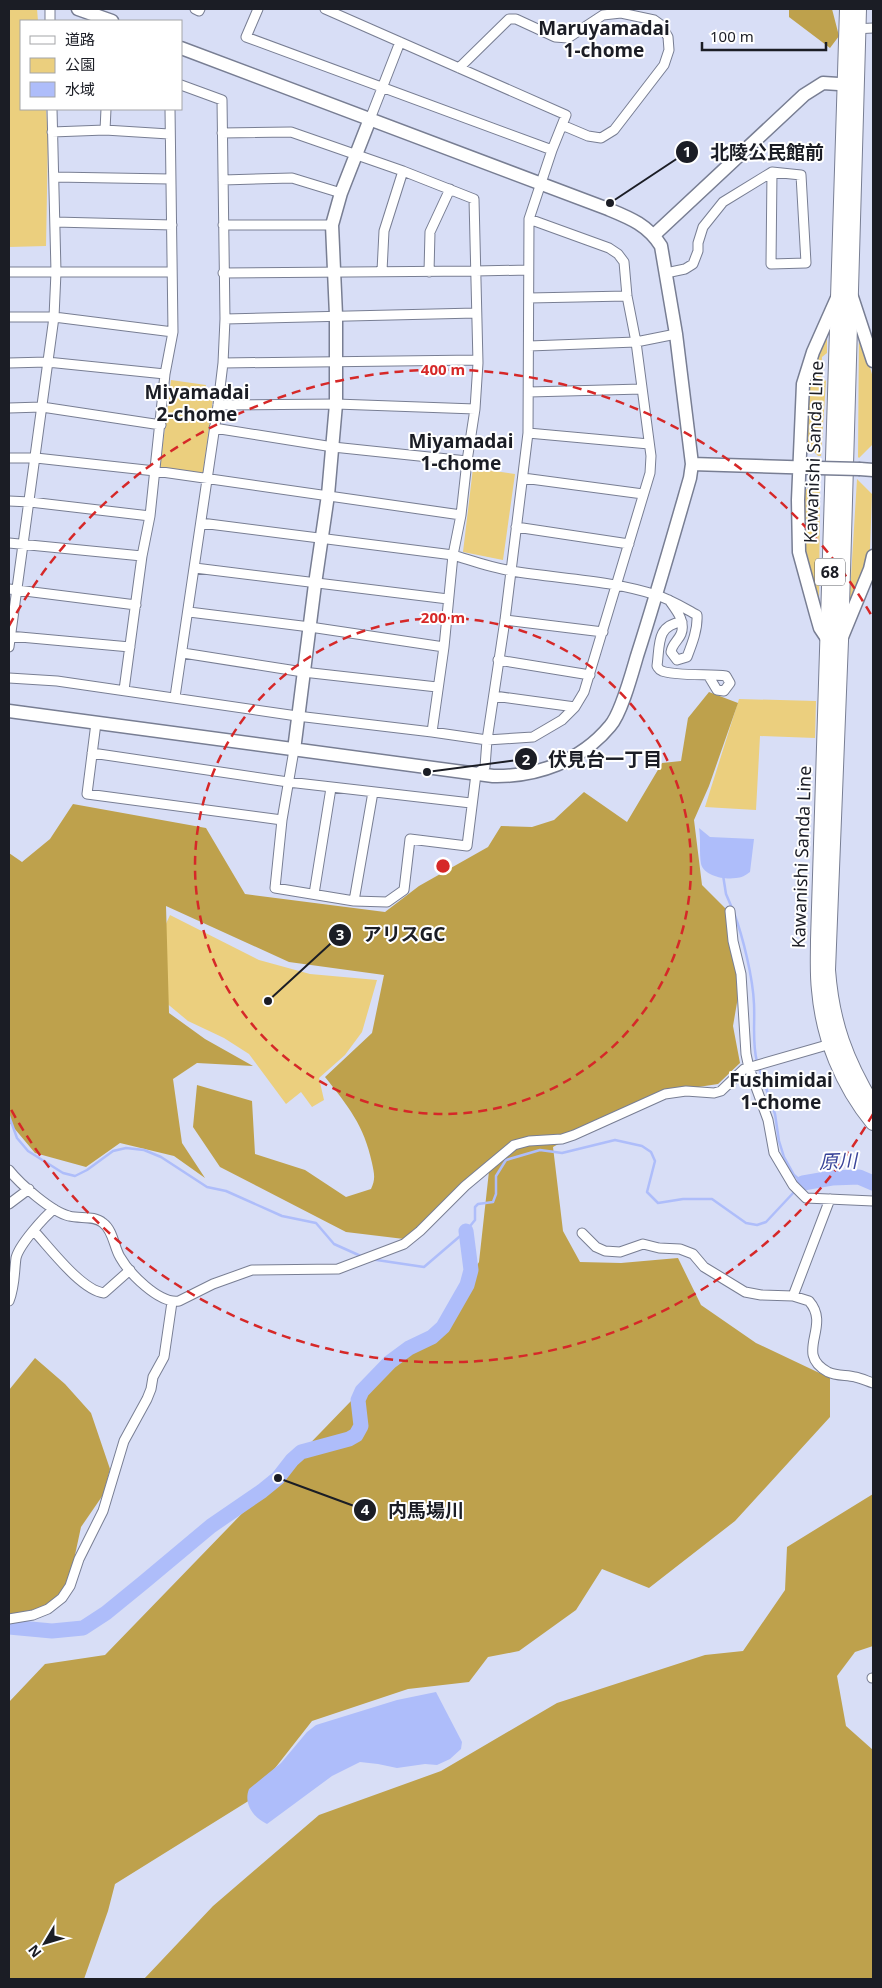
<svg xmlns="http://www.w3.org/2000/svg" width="882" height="1988" font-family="'Noto Sans','Noto Sans JP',sans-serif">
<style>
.green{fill:#ebcf7e}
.forest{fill:#bea14c}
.water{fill:#aebdfa}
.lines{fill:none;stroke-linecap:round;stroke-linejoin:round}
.stream{stroke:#aebdfa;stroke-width:2.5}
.river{stroke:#aebdfa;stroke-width:15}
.street-casing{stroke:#787e93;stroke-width:11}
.secondary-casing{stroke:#787e93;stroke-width:15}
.primary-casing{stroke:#787e93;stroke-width:16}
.street{stroke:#fff;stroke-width:9}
.secondary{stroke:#fff;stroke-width:12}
.primary{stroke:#fff;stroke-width:14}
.secondary-bridge-casing{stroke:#787e93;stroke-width:15;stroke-linecap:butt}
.secondary-bridge{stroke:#fff;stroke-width:12}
.ring{fill:none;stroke:#d62828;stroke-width:2.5;stroke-dasharray:9 6}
.labels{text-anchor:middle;stroke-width:4;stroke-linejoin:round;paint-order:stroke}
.shield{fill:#fff;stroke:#5f6166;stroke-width:1}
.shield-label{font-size:16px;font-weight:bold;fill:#1b1d25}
.street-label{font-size:18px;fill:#1b1d25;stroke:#fff}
.neighbourhood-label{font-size:19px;font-weight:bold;fill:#1b1d25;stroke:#fff}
.water-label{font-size:19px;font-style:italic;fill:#394499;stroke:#fff}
.centre{fill:#d62828;stroke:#fff;stroke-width:2.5}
.ring-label{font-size:15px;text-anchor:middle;font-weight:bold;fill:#d62828;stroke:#fff;stroke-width:4;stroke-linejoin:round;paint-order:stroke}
.leader{fill:none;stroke:#1b1d25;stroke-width:2}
.callout-dot{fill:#1b1d25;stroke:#fff;stroke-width:2}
.mark-label{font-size:15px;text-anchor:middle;font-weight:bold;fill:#fff}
.callout-label{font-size:19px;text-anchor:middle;font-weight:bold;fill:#1b1d25;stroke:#fff;stroke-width:4;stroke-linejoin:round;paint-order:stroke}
</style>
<rect width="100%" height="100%" fill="#d8def6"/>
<path class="green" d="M9 9H37L38 21H21V109H46L48 137 46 246 9 247Z
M827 326V353L822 357 821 376 826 381 821 456H818L804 441 806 393Z
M859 327 873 378V444L859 458 858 457Z
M171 380 206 385 204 397 213 398 203 473 160 467Z
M473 468 515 474 503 560 463 552Z
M857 479 872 494 870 549 867 562 849 610Z
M818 480H820L819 607 804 558 803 492Z
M739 699 816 701 815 738 760 736 756 810 705 807Z
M170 915 259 960 310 974 377 980 362 1032 345 1055 319 1078 324 1100 312 1107 301 1092 286 1104 249 1054 224 1038 188 1021 140 981Z"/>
<path class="forest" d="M789 9H832L839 36 830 48 789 17Z
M709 692 738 703 709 786 694 820 702 885 727 910 739 991 733 1026 740 1063 718 1084 672 1091 608 1117 553 1147 563 1231 580 1262 621 1263 678 1258 701 1305 756 1343 830 1378V1417L735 1521 649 1588 602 1569 576 1610 519 1651 488 1657 469 1682 408 1689 312 1721 250 1800 115 1884 108 1911 84 1979H9V1702L45 1664 105 1655 381 1370 424 1343 441 1325 479 1262 490 1162 404 1239 346 1232 220 1167 193 1127 197 1085 252 1101 255 1154 305 1170 346 1197 371 1189C376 1179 374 1173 372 1163 364 1125 348 1106 325 1077L372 1033 384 975 289 962 166 906 169 1013 205 1039 253 1066 197 1063 173 1079 182 1143 205 1178 174 1156 120 1143 86 1167 35 1153 9 1122V853L22 862 50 839 73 804 206 828 245 894 385 912 419 886 488 847 501 826 532 827 554 820 584 792 627 822 662 763 681 761 688 718Z
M35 1358 65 1384 91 1413 110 1469 103 1495 81 1527 69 1583 50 1606 9 1615V1390Z
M873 1494V1646L855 1652 837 1676 846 1726 873 1750V1979H144L213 1906 319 1815 441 1771 557 1703 705 1655 743 1651 785 1590 787 1547Z"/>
<path class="water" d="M699 828 710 837 754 839 750 872C746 875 741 878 736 878 725 880 704 876 701 864 699 853 701 840 699 828Z
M436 1692 462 1742 461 1749 450 1759 437 1765 425 1764 397 1768 378 1764 360 1762 332 1776 267 1824C254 1818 243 1804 249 1789L281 1763 307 1732 316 1725 397 1700Z"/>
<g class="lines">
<path class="stream" d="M723 875 726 894 732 908
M734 913C743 937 753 978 754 1004 755 1024 752 1043 757 1062
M759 1068 775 1114 779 1141 784 1157 794 1175 803 1183 799 1187
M9 1116 17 1138 28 1151 63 1173 75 1176 87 1170 113 1151 126 1148 144 1150 161 1157 207 1187 226 1191 282 1216 316 1223 334 1244 363 1257
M370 1259 424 1267 466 1231 475 1220V1207L478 1204 493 1202 496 1194V1176L506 1160 540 1150 562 1153 615 1140 642 1146 651 1152 655 1161 647 1192 658 1203 683 1199H712L746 1223 757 1225 766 1222 795 1191"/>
<path class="river" d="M803 1183 832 1178 859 1177 873 1183
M9 1627 52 1631 83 1628 106 1613 144 1582 211 1526 262 1491 278 1478 292 1460 301 1452 349 1439 356 1435 361 1426 358 1400 362 1391 390 1362 409 1348 432 1337 443 1327 467 1285 471 1270 466 1231"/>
<defs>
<path id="street" d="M195 9 199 11 200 9
M258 9 246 37 552 150
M50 21V9
M854 29 873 28
M459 68 509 19H516L555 37 568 38 603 15 621 13 654 20 661 25 668 37 669 50 664 65 614 130 601 138 588 136 562 125
M370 119 400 42
M105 130 106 109
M52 132 105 130 169 134
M222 133 291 132 403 171 474 199 478 363 475 409 467 461 461 515
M54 177 170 179
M223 180 292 178 341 193
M55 222 172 225
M223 225H332
M382 271 384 231 403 171
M9 272H172
M429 272 430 232 450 189
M223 273 475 271 528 270
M666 273 685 269 693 264 698 251V243L703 227 723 202 772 172 801 175 806 263 771 264 772 172
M529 298 627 296
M9 317H54L173 332
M225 319 476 313
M529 346 636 342 676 334
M9 363 47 362 165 374
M223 363 477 360
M529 392 642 389
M218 405 336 404 475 409
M9 408 42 407 161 425
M214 428 333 447 467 461
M528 433 649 444
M9 458H36L155 471 461 515 453 555 444 647 432 732
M523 478 643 494
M9 501 30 502 150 516
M201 523 453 555C473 561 492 568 512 571 560 579 610 580 656 595 670 599 684 608 697 615 698 629 692 644 687 657L677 660 671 652C672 644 678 641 681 634 686 621 676 610 669 600
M516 527 629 544
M9 543 142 556
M195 568 448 599
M9 589 136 605
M189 612 310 627 444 647
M505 620 603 632
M682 622C656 625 660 645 657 666 659 669 659 670 662 671 674 676 711 674 726 676L730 683 724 691 717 690 708 675
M9 636 130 647
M9 647 54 317 56 272 52 109
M183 653 303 672 437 687
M498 660 590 675
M9 678 57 681 297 716 432 732 487 740 533 737 562 720 575 707 584 692 650 473 651 456 636 342 627 296 624 262 618 254 609 248 529 219
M124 690 142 556 150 516 165 374 173 332 170 109
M494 696 575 707
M175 697 218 405 223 363 225 319 222 100 181 85
M96 723 87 794 282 820
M294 750 282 820 275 888 354 901 387 902 404 890 410 839 467 846 476 774 485 767 487 740 505 620 528 433 529 219 552 150 566 115 325 9
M92 753 288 782 471 803
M314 894 331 788
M354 901 373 792
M730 911 733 941 741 974 746 1054 749 1068 768 1120 774 1153 793 1185 806 1198 873 1201
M9 1170C20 1184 52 1212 69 1216 80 1219 94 1215 103 1223 113 1230 114 1247 120 1257 129 1273 159 1304 179 1301L213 1284 252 1270 338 1269 404 1244 420 1231 465 1186 514 1145 529 1141 562 1139 574 1135 665 1094 686 1091 714 1093 721 1091 744 1069 834 1043
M9 1204 29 1189
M34 1231C50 1248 81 1290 104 1293L130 1270
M582 1233 596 1247 605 1251 620 1252 643 1244 659 1248 680 1249 693 1254 704 1267 745 1292 761 1295 793 1296 809 1301C832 1327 793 1353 828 1372 836 1376 847 1375 855 1377 861 1378 867 1381 873 1383
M793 1296 830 1199
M9 1301C15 1286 14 1273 16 1258 19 1245 44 1217 54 1209
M9 1619 33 1615 48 1609 62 1598 70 1586 79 1559 103 1511 124 1441 147 1399 151 1389 153 1377 164 1357 172 1302
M872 1678H873"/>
<path id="secondary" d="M78 9 112 21
M654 235 804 95 823 83 854 85
M852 297 873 361
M692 464 819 468
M860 469 873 470
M842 637 870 569 873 556
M828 640 820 628 816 614 799 552 798 500 803 384 813 352 837 298
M9 711 493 776C537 777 581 761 610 726 621 714 632 673 637 656 656 597 673 537 690 478L692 464 676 334 661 246C648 225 630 218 608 209L181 48
M294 750 315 584 328 495 336 404V315L332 225 341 193 370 119"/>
<path id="primary" d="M847 9 818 940C818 956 817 973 819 990 823 1038 842 1085 873 1123
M859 9 841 641 828 970C832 1023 846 1060 873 1105"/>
</defs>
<use href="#street" class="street-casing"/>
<use href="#secondary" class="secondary-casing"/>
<use href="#primary" class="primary-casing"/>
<use href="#street" class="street"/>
<use href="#secondary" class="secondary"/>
<use href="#primary" class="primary"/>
<defs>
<path id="secondary-bridge" d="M819 468 860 469"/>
</defs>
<use href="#secondary-bridge" class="secondary-bridge-casing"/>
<use href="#secondary-bridge" class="secondary-bridge"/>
</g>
<g class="ring">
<circle cx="443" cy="866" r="248"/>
<path d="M873 1114A496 496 0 0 1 9 1106M9 626A496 496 0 0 1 873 618"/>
</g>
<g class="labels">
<rect class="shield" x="815" y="558.5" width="30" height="27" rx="4"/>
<g class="shield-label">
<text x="830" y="578">68</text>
</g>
<g class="street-label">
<text transform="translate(814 452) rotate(-88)" y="6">Kawanishi Sanda Line</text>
<text transform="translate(802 857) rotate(-88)" y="6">Kawanishi Sanda Line</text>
</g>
<g class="neighbourhood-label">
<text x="604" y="35">Maruyamadai<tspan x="604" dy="22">1-chome</tspan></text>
<text x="197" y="399">Miyamadai<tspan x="197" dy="22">2-chome</tspan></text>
<text x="461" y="448">Miyamadai<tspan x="461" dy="22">1-chome</tspan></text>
<text x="781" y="1087">Fushimidai<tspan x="781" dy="22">1-chome</tspan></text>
</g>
<g class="water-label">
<text transform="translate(838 1161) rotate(-2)" y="7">原川</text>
</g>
</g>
<circle cx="443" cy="866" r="8" class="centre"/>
<g class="ring-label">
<text x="443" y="375">400 m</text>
<text x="443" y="623">200 m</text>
</g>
<path class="leader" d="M610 203L687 152M427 772L526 759M268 1001L340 935M278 1478L365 1510"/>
<g class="callout-dot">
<circle cx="610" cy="203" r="5"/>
<circle cx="427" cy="772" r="5"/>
<circle cx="268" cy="1001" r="5"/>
<circle cx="278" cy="1478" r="5"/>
<circle cx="687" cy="152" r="12"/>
<circle cx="526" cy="759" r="12"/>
<circle cx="340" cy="935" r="12"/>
<circle cx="365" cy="1510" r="12"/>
</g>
<g class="mark-label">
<text x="687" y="157">1</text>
<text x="526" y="765">2</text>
<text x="340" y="940">3</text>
<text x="365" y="1515">4</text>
</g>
<g class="callout-label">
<text x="767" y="159">北陵公民館前</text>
<text x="605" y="766">伏見台一丁目</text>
<text x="404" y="941">アリスGC</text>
<text x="426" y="1517">内馬場川</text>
</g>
<rect width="882" height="1988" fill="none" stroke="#1b1d25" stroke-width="20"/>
<rect x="20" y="20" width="162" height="90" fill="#ffffff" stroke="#a4a5a8"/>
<rect x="30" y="36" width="25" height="8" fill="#ffffff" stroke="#a4a5a8"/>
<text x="65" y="45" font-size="15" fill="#1b1d25">道路</text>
<rect x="30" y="58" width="25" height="15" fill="#ebcf7e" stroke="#a4a5a8"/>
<text x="65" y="70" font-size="15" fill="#1b1d25">公園</text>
<rect x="30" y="82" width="25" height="15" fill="#aebdfa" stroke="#a4a5a8"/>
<text x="65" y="95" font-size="15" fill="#1b1d25">水域</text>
<g transform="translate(45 1943) rotate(232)" stroke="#ffffff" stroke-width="4" paint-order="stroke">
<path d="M0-4L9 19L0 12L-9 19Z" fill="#1b1d25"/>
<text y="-8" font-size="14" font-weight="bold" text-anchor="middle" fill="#1b1d25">N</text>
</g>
<path d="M702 42v8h124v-8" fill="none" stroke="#1b1d25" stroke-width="2.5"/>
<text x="710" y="42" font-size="15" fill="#1b1d25" stroke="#ffffff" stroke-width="4" paint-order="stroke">100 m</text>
</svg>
